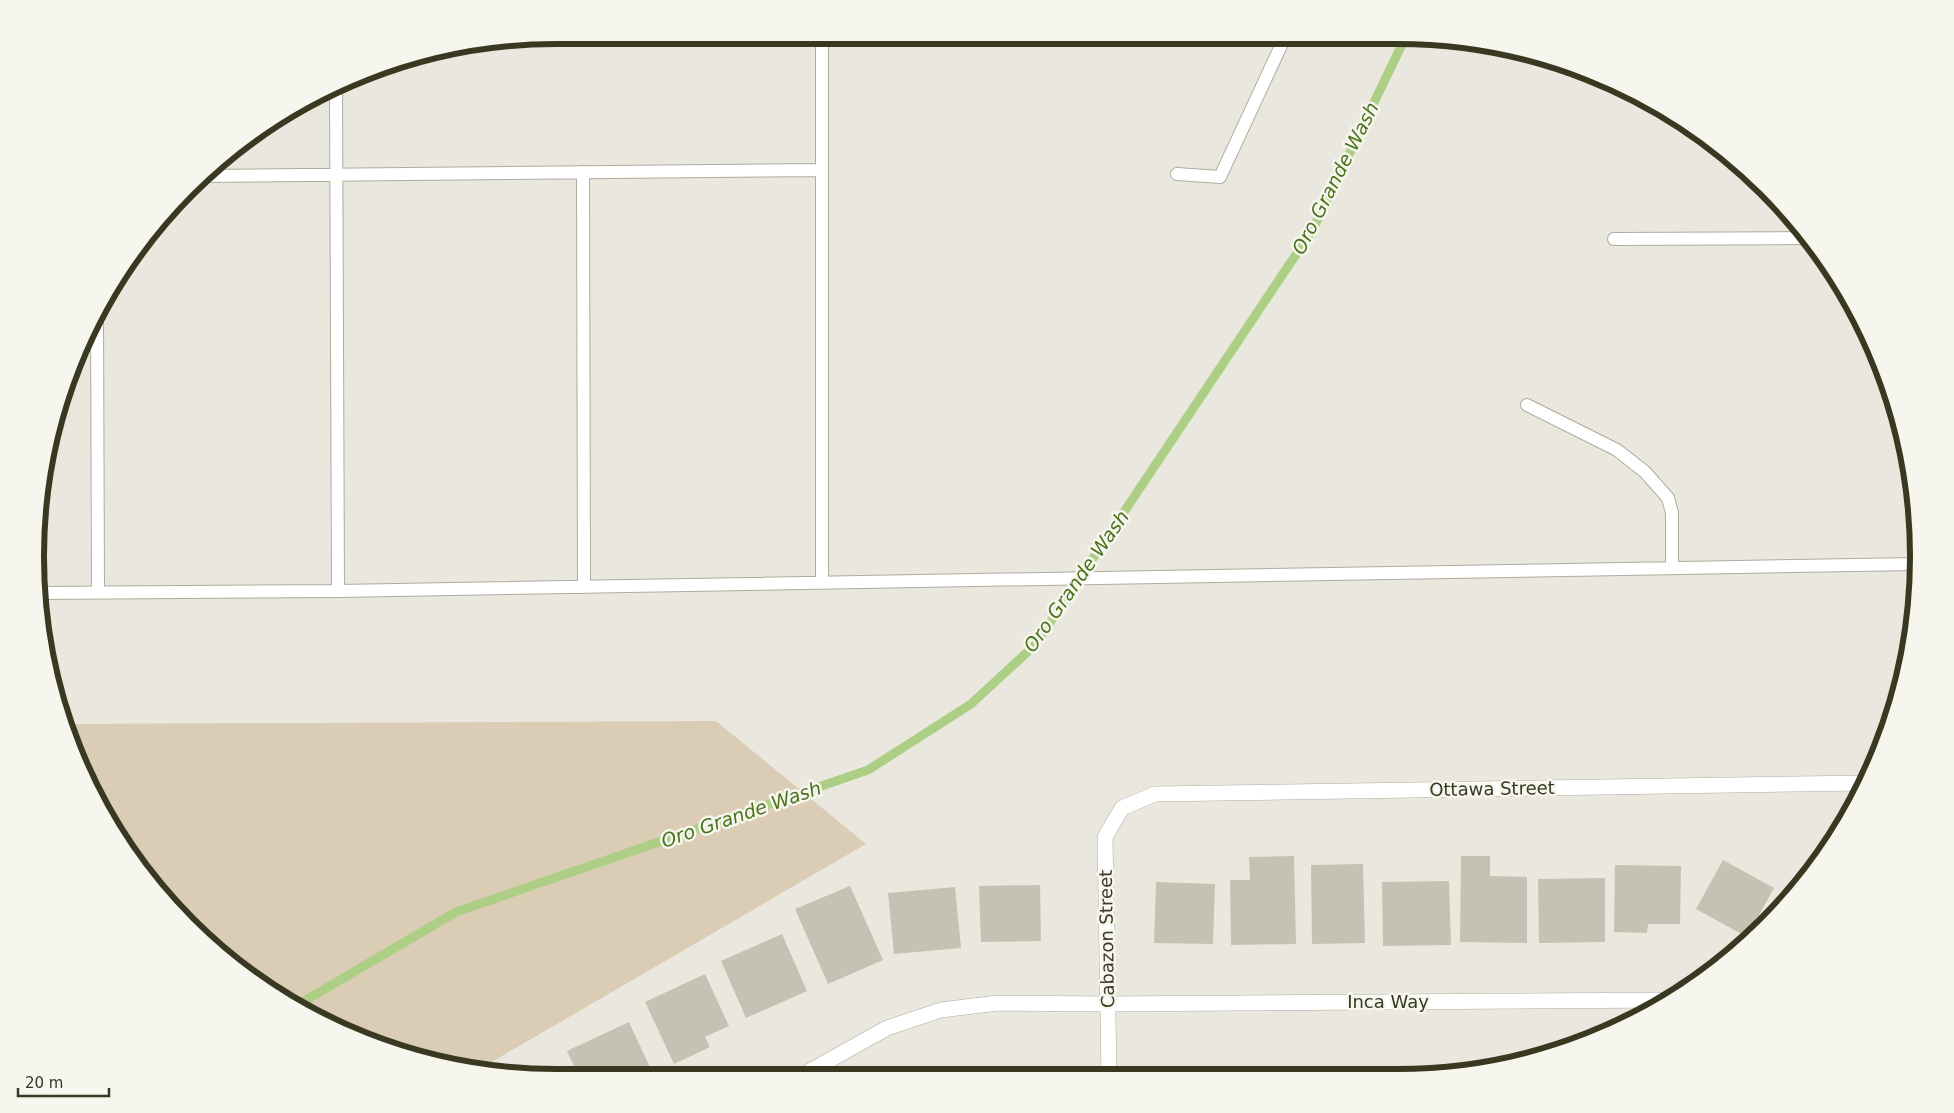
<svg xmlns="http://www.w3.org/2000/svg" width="1954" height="1113" font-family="'DejaVu Sans',sans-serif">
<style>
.green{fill:#dbccb6}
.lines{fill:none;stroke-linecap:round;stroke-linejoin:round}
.stream{stroke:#adcf85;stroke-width:9}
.building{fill:#c4c2b3}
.lane-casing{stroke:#adac9d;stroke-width:14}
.street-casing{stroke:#adac9d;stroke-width:16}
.lane{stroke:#fff;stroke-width:12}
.street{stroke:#fff;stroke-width:15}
.labels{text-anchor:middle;stroke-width:5;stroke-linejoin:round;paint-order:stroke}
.street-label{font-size:18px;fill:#383920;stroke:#f6f5ee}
.water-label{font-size:19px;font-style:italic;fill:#49741b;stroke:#f6f5ee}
.rim{fill:none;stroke:#383920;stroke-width:6}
</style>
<rect width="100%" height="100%" fill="#eae8de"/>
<path class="green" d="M716 721 866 844 478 1070 421 1060 296 1008 213 949 164 900 105 818 75 756 65 724Z"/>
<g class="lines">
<path class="stream" d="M294 1007 456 912 868 770 971 704 1035 645 1313 229 1406 36"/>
</g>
<path class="building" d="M1294 856 1296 944 1231 945 1230 880H1250L1249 857Z
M1461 856H1490V876L1527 877V943L1460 942Z
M1723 860 1774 888 1747 937 1696 909Z
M1363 864 1365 943 1312 944 1311 865Z
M1615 865 1681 866 1680 924H1648L1647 933 1614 932Z
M1605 878V942L1539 943 1538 879Z
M1449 881 1451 945 1383 946 1382 882Z
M1156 882 1215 884 1213 944 1154 943Z
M1040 885 1041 941 981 942 979 886Z
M850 886 883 960 828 984 795 909Z
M955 887 961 948 894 954 888 893Z
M782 934 807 991 746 1018 721 961Z
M705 974 729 1026 705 1037 710 1047 674 1064 645 1002Z
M629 1022 654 1076 579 1077 567 1051Z
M959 1068 1033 1069V1075H959Z
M1166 1068H1224V1074L1166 1075Z
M558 1071 561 1077H545Z
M1406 1071V1074H1341V1072Z
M1425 1071 1468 1072V1073L1425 1074Z"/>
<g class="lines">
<defs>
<path id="lane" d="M822 38V583
M336 85 338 591
M583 172 584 587
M1177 174 1220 177 1285 37
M201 176 822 170
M1614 239 1810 238
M97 312 98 592
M1527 405 1617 450 1645 472 1668 498 1672 513V568
M36 593 338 591 1916 564V509"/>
<path id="street" d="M1109 1075 1105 837 1122 808 1155 794 1865 783
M801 1076 887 1028 941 1010 998 1003 1108 1004 1668 1000"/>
</defs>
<use href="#lane" class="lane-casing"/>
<use href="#street" class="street-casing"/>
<use href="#lane" class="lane"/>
<use href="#street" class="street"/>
</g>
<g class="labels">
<g class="street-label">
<text transform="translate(1492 789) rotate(-1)" y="6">Ottawa Street</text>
<text transform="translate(1107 939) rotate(-91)" y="6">Cabazon Street</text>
<text x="1388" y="1008">Inca Way</text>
</g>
<g class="water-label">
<text transform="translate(1335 178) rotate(-63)" y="7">Oro Grande Wash</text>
<text transform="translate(1076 581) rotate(-55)" y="7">Oro Grande Wash</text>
<text transform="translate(741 814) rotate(-19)" y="7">Oro Grande Wash</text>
</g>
</g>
<path d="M0 0H1954V1113H0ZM556 44H1398A512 512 0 0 1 1910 556V557A512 512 0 0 1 1398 1069H556A512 512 0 0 1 44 557V556A512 512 0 0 1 556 44Z" fill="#f6f5ee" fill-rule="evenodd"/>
<path class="rim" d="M556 44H1398A512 512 0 0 1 1910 556V557A512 512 0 0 1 1398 1069H556A512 512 0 0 1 44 557V556A512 512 0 0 1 556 44Z"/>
<path d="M18 1088v8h91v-8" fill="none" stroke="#383920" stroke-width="2.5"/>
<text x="25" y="1088" font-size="15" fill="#383920" stroke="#f6f5ee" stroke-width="4" paint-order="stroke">20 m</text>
</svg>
